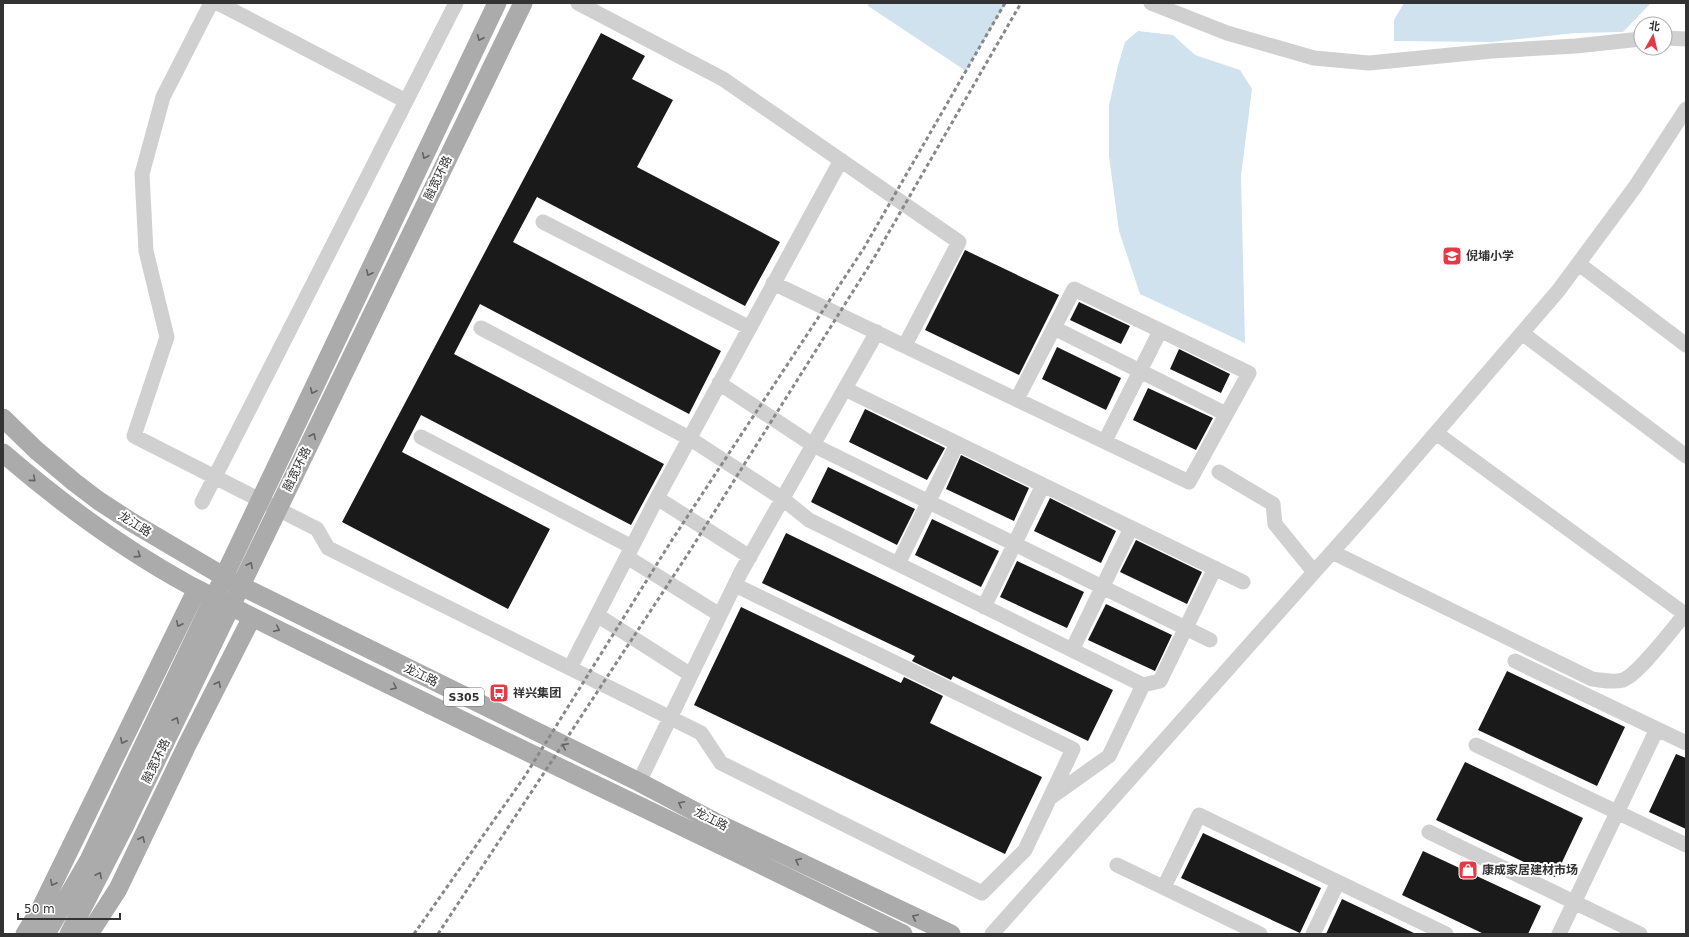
<svg xmlns="http://www.w3.org/2000/svg" width="1689" height="937" font-family="'DejaVu Sans','Noto Sans SC',sans-serif">
<style>
.water{fill:#cfe2ee}
.building{fill:#1a1a1a}
.lines{fill:none;stroke-linecap:round;stroke-linejoin:round}
.minor{stroke:#d0d0d0;stroke-width:15}
.major{stroke:#ababab;stroke-width:19}
.rail{stroke:#888;stroke-width:3;stroke-dasharray:4 3;stroke-linecap:butt}
.oneway{stroke:#636363}
.labels{text-anchor:middle;stroke-width:4;stroke-linejoin:round;paint-order:stroke}
.shield{fill:#fff;stroke:#707070;stroke-width:1}
.shield-label{font-size:11px;font-weight:bold;fill:#333}
.street-label{font-size:12px;fill:#333;stroke:#fff}
.poi-label{font-size:12px;font-weight:bold;fill:#333;stroke:#fff;text-anchor:start}
</style>
<rect width="100%" height="100%" fill="#fff"/>
<path class="water" d="M868 3H1006L966 71 868 6Z
M1404 3H1651L1623 32 1575 33 1491 42 1394 41V20Z
M1138 31 1173 35 1195 55 1240 70 1252 89 1241 176 1245 343 1140 294 1119 231 1109 156V105L1118 66 1125 42Z"/>
<path class="building" d="M601 33 645 56 632 79 673 100 637 167 780 242 745 306 537 197 513 242 721 351 689 414 480 304 454 354 664 464 631 525 421 415 402 452 550 529 508 609 342 522Z
M965 250 1059 295 1019 375 925 330Z
M1079 302 1130 326 1121 344 1070 320Z
M1057 347 1121 378 1106 410 1042 379Z
M1179 349 1230 374 1221 393 1170 369Z
M1148 388 1213 418 1196 450 1133 420Z
M865 409 945 448 927 480 849 442Z
M961 455 1029 488 1014 521 946 489Z
M828 467 915 509 897 545 811 502Z
M1050 498 1116 531 1101 563 1034 531Z
M932 519 999 551 981 587 915 555Z
M786 533 1113 690 1088 741 953 676 951 680 912 661 915 656 762 583Z
M1136 540 1202 572 1187 604 1120 572Z
M1017 561 1084 592 1067 628 1000 597Z
M1106 604 1172 635 1155 671 1088 640Z
M741 607 901 683 904 677 943 696 930 723 1042 777 1005 854 694 705Z
M1507 671 1625 727 1597 786 1478 730Z
M1676 754 1686 758V829L1649 812Z
M1465 762 1583 818 1555 877 1436 820Z
M1203 833 1321 888 1300 933 1181 878Z
M1423 851 1541 906 1528 934H1484L1402 895Z
M1342 899 1416 934H1326Z"/>
<g class="lines">
<path class="minor" d="M211 3 163 97 142 174 146 251 167 337 134 436 317 529 328 548 701 733 721 763 982 893 1025 850 1073 749 735 585
M218 3 406 101
M578 3 723 79 959 242 905 345
M1151 3 1227 33 1314 58 1369 63 1492 51 1576 46 1641 39
M1665 38 1686 39
M543 222 748 327
M1579 264 1686 345
M773 283 1189 482 1249 373 1074 289 1017 399
M481 328 689 438 783 499 809 520 1143 685
M1054 328 1226 414
M1522 333 1686 456
M719 383 813 445 1210 640
M845 389 1243 582
M1436 433 1685 614
M421 437 632 547
M1105 441 1160 331
M1219 472 1273 504 1275 524 1314 572
M657 498 750 557
M202 502 456 3
M1332 552 1592 679C1602 680 1613 683 1623 680 1639 674 1673 628 1686 613
M627 557 720 615
M898 564 957 444
M984 607 1043 485
M597 615 691 675
M1072 650 1131 528
M1515 661 1686 743
M570 668 657 498 841 160
M1476 745 1686 845
M639 782 741 572 877 332
M1050 798 1109 756 1143 685 1160 681 1215 568
M1429 832 1640 934
M1117 865 1260 934
M1164 887 1199 815 1446 934
M992 934 1373 506 1558 291 1635 187 1686 109
M1313 934 1338 882
M1559 934 1657 729"/>
<path class="major" d="M3 418 36 450 74 482 99 501 133 523 233 582 639 782 715 822 951 934
M3 453C62 504 123 549 191 586 426 706 666 817 903 934
M25 934 41 908 197 589
M46 934 89 860 497 3
M69 934 123 829 523 3
M89 934 118 889 187 745 252 617"/>
<path class="rail" d="M414 934 525 776 670 543 864 248 1005 3
M438 934 686 557 874 258 1021 3"/>
</g>
<defs><path id="oneway-chevron" d="M-2-3.5L2.5 0L-2 3.5" fill="none" stroke-width="1.6" stroke-linecap="round" stroke-linejoin="round"/></defs>
<g class="oneway">
<use href="#oneway-chevron" transform="translate(480 38) rotate(115)"/>
<use href="#oneway-chevron" transform="translate(425 156) rotate(115)"/>
<use href="#oneway-chevron" transform="translate(369 273) rotate(115)"/>
<use href="#oneway-chevron" transform="translate(313 391) rotate(115)"/>
<use href="#oneway-chevron" transform="translate(313 436) rotate(-64)"/>
<use href="#oneway-chevron" transform="translate(33 479) rotate(41)"/>
<use href="#oneway-chevron" transform="translate(138 555) rotate(33)"/>
<use href="#oneway-chevron" transform="translate(250 565) rotate(-64)"/>
<use href="#oneway-chevron" transform="translate(179 624) rotate(116)"/>
<use href="#oneway-chevron" transform="translate(277 629) rotate(26)"/>
<use href="#oneway-chevron" transform="translate(218 684) rotate(-63)"/>
<use href="#oneway-chevron" transform="translate(394 687) rotate(26)"/>
<use href="#oneway-chevron" transform="translate(176 720) rotate(-64)"/>
<use href="#oneway-chevron" transform="translate(123 741) rotate(116)"/>
<use href="#oneway-chevron" transform="translate(565 746) rotate(-154)"/>
<use href="#oneway-chevron" transform="translate(681 804) rotate(-153)"/>
<use href="#oneway-chevron" transform="translate(142 839) rotate(-65)"/>
<use href="#oneway-chevron" transform="translate(798 861) rotate(-155)"/>
<use href="#oneway-chevron" transform="translate(99 875) rotate(-63)"/>
<use href="#oneway-chevron" transform="translate(53 883) rotate(116)"/>
<use href="#oneway-chevron" transform="translate(915 917) rotate(-155)"/>
</g>
<defs>
<symbol id="school-square" viewBox="-11 -11 22 22"><rect x="-9" y="-9" width="18" height="18" rx="4" fill="#e63946" stroke="#fff"/><path d="M0-5L7-2L0 1L-7-2ZM-4 1L0 2.5L4 1V4Q0 6-4 4Z" fill="#fff"/></symbol>
<symbol id="bus-square" viewBox="-11 -11 22 22"><rect x="-9" y="-9" width="18" height="18" rx="4" fill="#e63946" stroke="#fff"/><path d="M-5-6H5V4H4V6H2V4H-2V6H-4V4H-5ZM-3.5-4V0h7V-4ZM-3.5 1.2v1.5H-2V1.2ZM2 1.2v1.5H3.5V1.2Z" fill="#fff"/></symbol>
<symbol id="shop-square" viewBox="-11 -11 22 22"><rect x="-9" y="-9" width="18" height="18" rx="4" fill="#e63946" stroke="#fff"/><path d="M-5-2.5h2.3a2.7 3.5 0 0 1 5.4 0H5L5.5 6h-11ZM-1.5-2.5h3a1.5 2.3 0 0 0-3 0Z" fill="#fff"/></symbol>
</defs>
<g fill-rule="evenodd">
<use href="#school-square" x="1441" y="245" width="22" height="22"/>
<use href="#bus-square" x="488" y="682" width="22" height="22"/>
<use href="#shop-square" x="1457" y="859" width="22" height="22"/>
</g>
<g class="labels">
<rect class="shield" x="444" y="688" width="40" height="18" rx="3"/>
<g class="shield-label">
<text x="464" y="701">S305</text>
</g>
<g class="street-label">
<text transform="translate(438 178) rotate(-64)" y="4">融宽环路</text>
<text transform="translate(297 469) rotate(-64)" y="4">融宽环路</text>
<text transform="translate(135 524) rotate(32)" y="4">龙江路</text>
<text transform="translate(421 675) rotate(26)" y="4">龙江路</text>
<text transform="translate(156 761) rotate(-64)" y="4">融宽环路</text>
<text transform="translate(711 819) rotate(27)" y="4">龙江路</text>
</g>
<g class="poi-label">
<text x="1466" y="260">倪埔小学</text>
<text x="513" y="697">祥兴集团</text>
<text x="1482" y="874">康成家居建材市场</text>
</g>
</g>
<rect width="1689" height="937" fill="none" stroke="#333333" stroke-width="8"/>
<g transform="translate(1653 36) rotate(8)"><circle r="19" fill="#ffffff" stroke="#adadad"/>
<path d="M0-3L7 15L0 10L-7 15Z" fill="#e63946"/>
<text y="-6" font-size="11" font-weight="bold" text-anchor="middle" fill="#333333">北</text>
</g>
<path d="M18 913v6h102v-6" fill="none" stroke="#333333" stroke-width="2"/>
<text x="24" y="913" font-size="12" fill="#333333" stroke="#ffffff" stroke-width="3" paint-order="stroke">50 m</text>
</svg>
